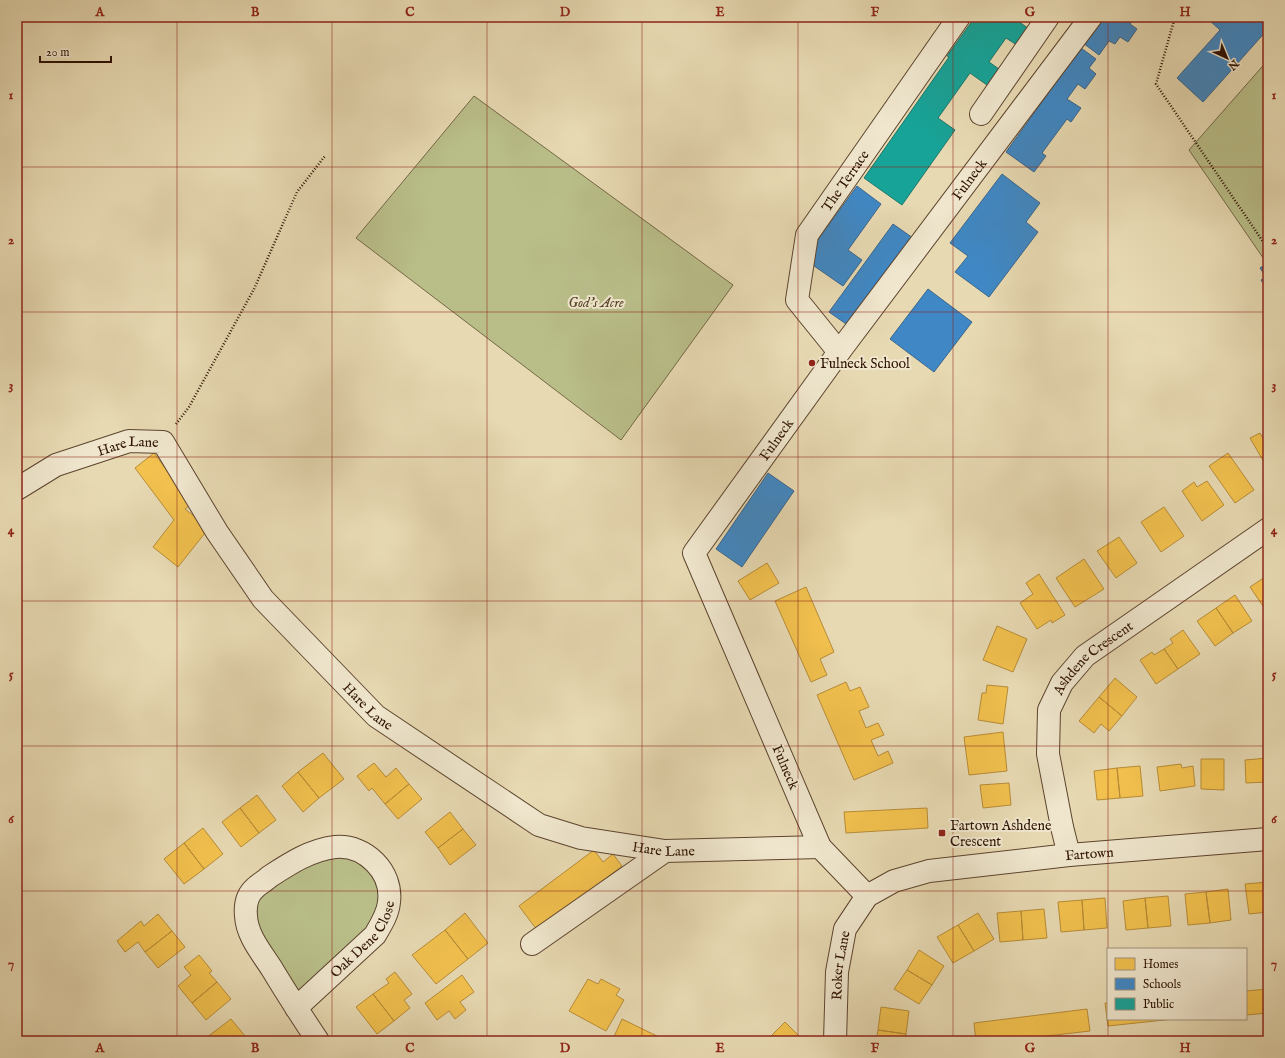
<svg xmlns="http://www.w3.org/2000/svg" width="1285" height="1058" font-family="'IM FELL English',serif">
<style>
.green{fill:#b9be89;stroke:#746846}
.homes{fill:#f2c14e;stroke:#b78c37}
.schools{fill:#3f88c5;stroke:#3a658a}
.public{fill:#17a398;stroke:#1e786b}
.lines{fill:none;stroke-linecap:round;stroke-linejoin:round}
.minor-casing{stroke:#5c442e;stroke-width:24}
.path{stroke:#2e1202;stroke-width:2.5;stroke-dasharray:1 2;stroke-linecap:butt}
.minor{stroke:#efe6cd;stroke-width:22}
.grid{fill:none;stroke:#8f2418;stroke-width:1;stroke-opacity:0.55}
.poi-dot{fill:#8f2418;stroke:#efe6cd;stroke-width:1.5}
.labels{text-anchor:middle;stroke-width:4;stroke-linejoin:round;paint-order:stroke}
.street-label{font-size:14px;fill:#2e1202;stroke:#efe6cd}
.park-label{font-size:14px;font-style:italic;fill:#58462a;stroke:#efe6cd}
.poi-label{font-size:14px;fill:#2e1202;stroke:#efe6cd;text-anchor:start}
.neatline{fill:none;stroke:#8f2418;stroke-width:1.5}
.grid-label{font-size:13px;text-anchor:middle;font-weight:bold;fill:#8f2418}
</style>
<rect width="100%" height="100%" fill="#e7d9b2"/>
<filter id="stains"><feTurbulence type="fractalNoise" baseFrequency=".005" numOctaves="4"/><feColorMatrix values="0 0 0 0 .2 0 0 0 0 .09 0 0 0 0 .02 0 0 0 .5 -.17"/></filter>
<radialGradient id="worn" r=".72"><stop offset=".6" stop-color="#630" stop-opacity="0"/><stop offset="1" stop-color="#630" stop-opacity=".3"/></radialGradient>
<path class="green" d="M1268 60V265L1189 150Z
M474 96 733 285 621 440 356 238Z
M336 847 380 868 384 920 296 1008 249 932 254 888Z"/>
<path class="homes" d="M1260 433 1266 444 1268 443V469L1250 438Z
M154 453 180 488 178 489 190 505 185 509 209 528 178 567 153 547 174 520 135 468Z
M1228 453 1254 490 1235 503 1209 466Z
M1207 481 1224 505 1202 521 1182 491 1194 482 1197 487Z
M1164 507 1184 536 1161 552 1141 522Z
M1119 537 1137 563 1116 578 1097 551Z
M1084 559 1104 589 1075 607 1056 578Z
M767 563 779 583 750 600 738 581Z
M1039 574 1065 615 1052 623 1051 620 1037 629 1020 603 1033 594 1026 583Z
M1268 575V611L1267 612 1250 587Z
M806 587 834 652 820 659 827 675 811 682 775 601Z
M1235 595 1252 621 1233 633 1216 608Z
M1216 608 1233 633 1215 646 1197 621Z
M997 626 1027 639 1013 672 983 660Z
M1183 630 1200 654 1178 669 1164 649 1173 643 1170 639Z
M1164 649 1178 669 1156 684 1140 660 1152 652 1154 655Z
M1115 678 1137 697 1122 716 1099 697Z
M846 682 850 691 860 687 869 707 859 711 866 728 878 723 884 735 871 740 878 756 888 751 893 763 854 780 817 695Z
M987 685 1008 687 1003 724 978 720 982 693H986Z
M1099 697 1122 716 1109 731 1101 724 1094 733 1079 721Z
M1003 732 1007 771 969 775 964 737Z
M323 753 344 779 319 798 298 772Z
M1268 758V782L1246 783 1245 760Z
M1201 759H1224V790L1201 789Z
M374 763 386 777 396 768 409 784 385 804 372 788 369 791 357 776Z
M1181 764 1182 768 1193 766 1195 786 1160 791 1157 767Z
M1140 766 1143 796 1120 798 1117 768Z
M1117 768 1120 798 1097 800 1094 771Z
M298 772 319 798 303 812 282 786Z
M1009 783 1011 805 983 808 980 785Z
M409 784 422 799 398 819 385 804Z
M257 795 276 820 259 833 240 808Z
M240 808 259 833 241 847 222 822Z
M927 808 928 828 846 833 844 812Z
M450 812 463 829 438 848 425 832Z
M203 828 223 854 204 869 184 843Z
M463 829 476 845 450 865 438 848Z
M184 843 204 869 184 884 164 859Z
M594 850 603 862 613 854 622 866 537 930 519 906Z
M1268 882V912L1249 914 1245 884Z
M1228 889 1231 920 1210 923 1206 892Z
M1206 892 1210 923 1188 925 1185 894Z
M1168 896 1171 926 1148 928 1145 898Z
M1105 898 1107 928 1084 930 1082 900Z
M1145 898 1148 928 1126 930 1123 901Z
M1082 900 1084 930 1061 932 1058 902Z
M1044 909 1047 938 1023 940 1021 911Z
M1021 911 1023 940 1000 942 997 913Z
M465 913 488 943 468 959 445 930Z
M978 913 994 939 974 951 958 925Z
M158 914 172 931 145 952 138 942 125 952 117 941 141 921 144 926Z
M958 925 974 951 953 963 937 937Z
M445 930 468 959 436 984 412 955Z
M172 931 185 947 158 968 145 952Z
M919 950 944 966 932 985 907 970Z
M199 955 212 971 209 973 217 982 192 1003 178 986 191 975 184 967Z
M907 970 932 985 919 1004 894 989Z
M395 972 412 994 404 1000 410 1008 394 1021 373 994 389 983 386 979Z
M462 975 474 992 460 1002 466 1010 455 1019 449 1011 437 1020 425 1003Z
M588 979 598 984 601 979 620 989 616 995 624 1000 606 1031 569 1011Z
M217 982 231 999 206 1020 192 1003Z
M1268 989V1013L1246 1015V991Z
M373 994 394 1021 377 1034 356 1007Z
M1105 1003H1108V1019H1174L1108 1026Z
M881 1007 909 1011 906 1034 878 1030Z
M1087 1009 1090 1031 1004 1041H976L974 1023Z
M231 1019 245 1036 239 1041H202Z
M622 1019 659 1037 658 1041H612Z
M785 1022 804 1041H766Z
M878 1030 906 1034 905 1041H876Z"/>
<path class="schools" d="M1102 17H1135L1130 24 1137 29 1128 42 1120 37 1115 44 1109 41 1099 55 1083 43Z
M1212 17H1268V29L1203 102 1177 78 1220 30 1209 20Z
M1081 48 1096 59 1089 68 1096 74 1085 89 1078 84 1067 99 1081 108 1071 122 1067 119 1042 153 1046 156 1034 172 1006 152Z
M1002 174 1040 203 1026 222 1038 232 989 297 955 272 968 256 950 243Z
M857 186 881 204 848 250 862 260 843 286 804 259Z
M893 224 913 238 849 326 829 312Z
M1268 263V290L1261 280 1266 277 1260 268Z
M928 289 972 322 934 372 890 339Z
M768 473 794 491 742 567 716 549Z"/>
<path class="public" d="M975 17H1012L1035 33 1023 49 1006 38 989 62 1006 74 994 90 970 73 938 118 955 130 902 205 864 178 949 57 947 56Z"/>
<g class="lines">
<defs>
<g id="minor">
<path d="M981 114 1048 17"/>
<path id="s1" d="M839 352 797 300 807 235 959 17"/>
<path id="s2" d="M17 489 56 465 129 441 163 442 217 532 263 599 376 716 539 825 581 838 665 851 820 847"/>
<path id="s3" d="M1069 855 1062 827 1048 754 1049 710 1062 683 1085 656 1268 529"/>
<path id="s4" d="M867 896 820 847 694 553 839 352 1091 17"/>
<path d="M532 944 665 851"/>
<path id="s5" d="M296 1008 375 935C381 925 388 914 389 902 393 872 365 844 335 847 310 850 289 864 269 877 265 881 259 884 255 888 247 895 245 906 246 916 247 936 262 953 272 969 287 994 302 1017 318 1041"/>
<path id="s6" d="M835 1041 837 972 845 929 867 896 894 881 929 871 1069 855 1268 839"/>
</g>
</defs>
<use href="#minor" class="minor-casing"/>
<path class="path" d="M1175 17 1156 84 1268 249
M176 424 189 407 254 289 297 192 325 156"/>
<use href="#minor" class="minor"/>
</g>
<path class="grid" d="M177 17V1041M332 17V1041M487 17V1041M642 17V1041M798 17V1041M953 17V1041M1108 17V1041M17 167H1268M17 312H1268M17 457H1268M17 601H1268M17 746H1268M17 891H1268"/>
<g class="poi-dot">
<circle cx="812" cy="363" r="4"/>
<rect x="938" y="829" width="8" height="8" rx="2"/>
</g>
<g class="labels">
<g class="street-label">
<text dy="5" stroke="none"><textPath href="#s4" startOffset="852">Fulneck</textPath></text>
<text dy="5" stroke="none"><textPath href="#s1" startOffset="199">The Terrace</textPath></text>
<text dy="5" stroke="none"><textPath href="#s4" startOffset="528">Fulneck</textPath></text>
<text dy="5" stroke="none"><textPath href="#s2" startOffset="121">Hare Lane</textPath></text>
<text dy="5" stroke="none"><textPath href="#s3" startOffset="217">Ashdene Crescent</textPath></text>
<text dy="5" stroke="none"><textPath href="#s2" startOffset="493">Hare Lane</textPath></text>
<text transform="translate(786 767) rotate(67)" y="5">Fulneck</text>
<text dy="5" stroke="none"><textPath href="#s2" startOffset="829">Hare Lane</textPath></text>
<text dy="5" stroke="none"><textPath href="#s6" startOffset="381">Fartown</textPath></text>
<text dy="5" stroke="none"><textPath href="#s5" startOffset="97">Oak Dene Close</textPath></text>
<text dy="5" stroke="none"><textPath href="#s6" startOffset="76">Roker Lane</textPath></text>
</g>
<g class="park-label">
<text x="596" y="307">God's Acre</text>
</g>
<g class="poi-label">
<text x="820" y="368">Fulneck School</text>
<text x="950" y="830">Fartown Ashdene<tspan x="950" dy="16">Crescent</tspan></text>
</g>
</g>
<rect width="1285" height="1058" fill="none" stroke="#e7d9b2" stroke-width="44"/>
<rect x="1107" y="948" width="140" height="72" fill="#efe6cd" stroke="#a2917c"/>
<rect x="1115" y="958" width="20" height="12" fill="#f2c14e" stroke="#a2917c"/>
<text x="1143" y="968" font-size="12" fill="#2e1202">Homes</text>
<rect x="1115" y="978" width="20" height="12" fill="#3f88c5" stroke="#a2917c"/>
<text x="1143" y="988" font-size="12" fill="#2e1202">Schools</text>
<rect x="1115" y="998" width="20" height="12" fill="#17a398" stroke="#a2917c"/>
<text x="1143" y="1008" font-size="12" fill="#2e1202">Public</text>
<g transform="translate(1227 58) rotate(136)" stroke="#efe6cd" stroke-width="3" paint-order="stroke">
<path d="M0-3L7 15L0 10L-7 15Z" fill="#2e1202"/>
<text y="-6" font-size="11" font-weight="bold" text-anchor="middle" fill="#2e1202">N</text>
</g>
<path d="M40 56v6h71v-6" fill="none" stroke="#2e1202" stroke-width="2"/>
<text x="46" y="56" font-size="12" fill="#2e1202" stroke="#efe6cd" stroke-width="3" paint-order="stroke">20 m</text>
<rect x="22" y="22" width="1241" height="1014" class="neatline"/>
<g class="grid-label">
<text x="100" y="16">A</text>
<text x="255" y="16">B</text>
<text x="410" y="16">C</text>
<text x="565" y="16">D</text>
<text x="720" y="16">E</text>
<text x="875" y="16">F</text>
<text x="1030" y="16">G</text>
<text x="1185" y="16">H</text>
<text x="11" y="99">1</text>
<text x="1274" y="99">1</text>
<text x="11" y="244">2</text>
<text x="1274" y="244">2</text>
<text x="11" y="389">3</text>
<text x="1274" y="389">3</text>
<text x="11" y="534">4</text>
<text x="1274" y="534">4</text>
<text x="11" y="678">5</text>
<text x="1274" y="678">5</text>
<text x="11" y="823">6</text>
<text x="1274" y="823">6</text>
<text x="11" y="968">7</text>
<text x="1274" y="968">7</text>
<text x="100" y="1052">A</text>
<text x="255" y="1052">B</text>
<text x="410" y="1052">C</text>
<text x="565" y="1052">D</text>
<text x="720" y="1052">E</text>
<text x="875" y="1052">F</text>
<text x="1030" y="1052">G</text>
<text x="1185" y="1052">H</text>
</g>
<rect width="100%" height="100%" filter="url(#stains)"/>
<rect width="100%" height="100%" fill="url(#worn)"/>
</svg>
